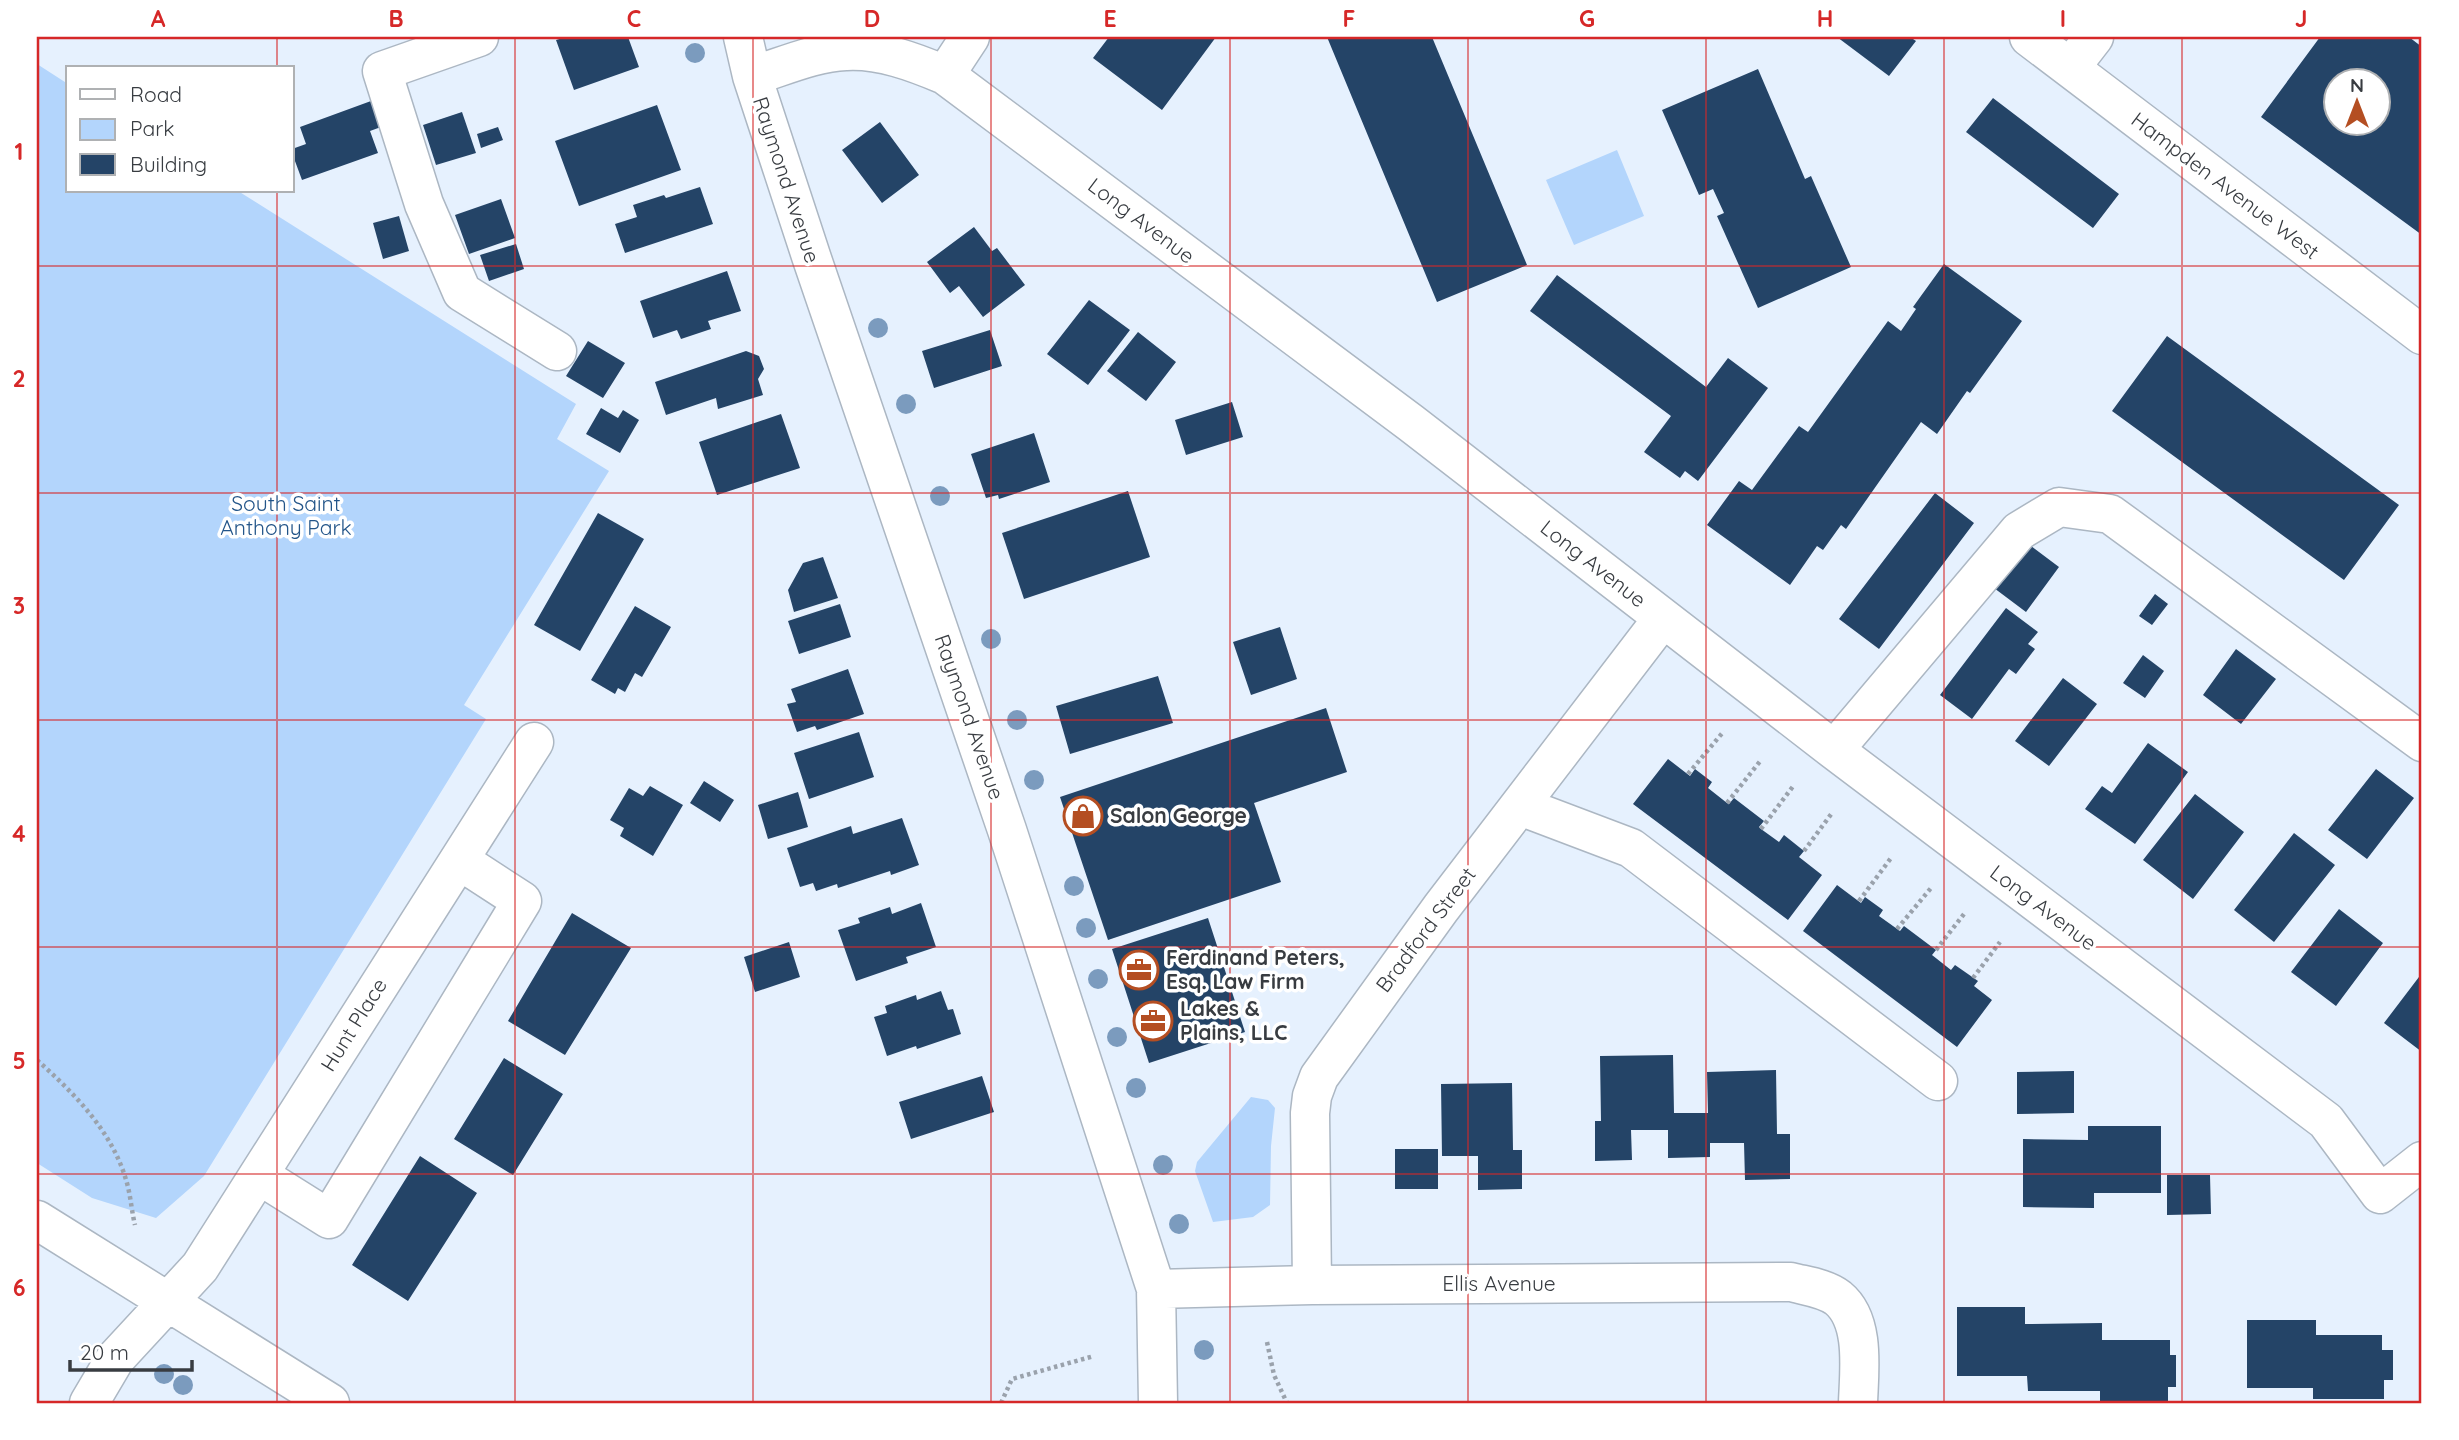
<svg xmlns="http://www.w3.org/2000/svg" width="2459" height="1440" font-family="Quicksand,sans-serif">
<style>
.green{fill:#b3d5fc}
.building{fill:#244467;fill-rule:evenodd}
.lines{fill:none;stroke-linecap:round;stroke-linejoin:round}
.minor-casing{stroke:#acb7c3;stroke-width:41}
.path{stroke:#9aa2ac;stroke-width:4.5;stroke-dasharray:3.5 3.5;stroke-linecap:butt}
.minor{stroke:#fff;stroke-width:38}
.tree{fill:#7b9bbe}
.grid{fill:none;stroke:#d62828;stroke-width:2;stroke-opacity:0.55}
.labels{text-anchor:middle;stroke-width:7;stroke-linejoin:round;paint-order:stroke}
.street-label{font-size:21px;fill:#383c41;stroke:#fff}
.park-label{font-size:21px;fill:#235589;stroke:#fff}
.poi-label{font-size:21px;font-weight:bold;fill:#383c41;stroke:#fff;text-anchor:start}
.neatline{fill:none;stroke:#d62828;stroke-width:2.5}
.grid-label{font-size:23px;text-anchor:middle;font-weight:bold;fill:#d62828}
</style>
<rect width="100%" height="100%" fill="#e6f1fe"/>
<path class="green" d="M37 64 68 84V191H238L576 404 557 439 609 471 464 705 486 719 204 1176 156 1218 92 1198 37 1163Z
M1617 150 1644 216 1574 245 1546 180Z
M1251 1097 1268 1100 1275 1108 1271 1146 1270 1205 1253 1217 1213 1222 1195 1171 1197 1162Z"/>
<path class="building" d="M566 37H628L639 67 574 90 556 40Z
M1109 37H1216L1162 110 1093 58Z
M1327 37H1432L1527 265 1437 302Z
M1837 37H1910L1916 41 1889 76Z
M2320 37H2409L2422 47V235L2261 117ZM2336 80H2378V122H2336Z
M1758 69 1805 179 1811 176 1851 267 1758 308 1717 216 1724 213 1713 189 1699 195 1662 110Z
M1993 98 2119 194 2093 228 1966 132Z
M371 101 381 127 370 131 378 153 302 180 292 153V149L306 144 300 127Z
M657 105 681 170 579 206 555 141Z
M462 112 476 153 436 165 423 125Z
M880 122 919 175 882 203 842 150Z
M498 127 503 140 481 148 477 134Z
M700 187 713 224 625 253 615 224 637 217 633 205 664 195 666 198Z
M501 199 515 238 469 254 455 215Z
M399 216 409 251 383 259 373 223Z
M974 227 992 251 997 248 1025 285 983 317 959 286 950 293 927 262Z
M516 244 524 269 489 281 480 255Z
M1944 264 2022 321 1970 393 1967 391 1937 434 1921 422 1846 529 1841 525 1823 550 1817 546 1790 585 1707 525 1739 481 1752 490 1799 426 1808 432 1888 321 1901 331 1916 309 1913 307Z
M727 271 741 311 708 321 711 329 681 339 677 330 653 338 640 301Z
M1557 275 1706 387 1728 358 1768 388 1698 481 1685 471 1680 478 1644 452 1671 416 1530 311Z
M1089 300 1130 330 1088 385 1047 354Z
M990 330 1002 366 934 388 922 351Z
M1138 332 1176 362 1146 401 1107 371Z
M2167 336 2399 505 2344 580 2112 411Z
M588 341 625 363 603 398 566 376Z
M746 351 759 356 764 369 758 379 763 395 718 409 716 398 666 415 655 382Z
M1232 402 1243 437 1186 455 1175 420Z
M601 408 618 418 623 410 639 420 620 453 586 434Z
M781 414 800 468 717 495 699 442Z
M1034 433 1050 482 999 499 998 495 986 498 971 454Z
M1128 491 1150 557 1024 599 1002 533Z
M1935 493 1974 523 1879 649 1839 619Z
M598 513 644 539 580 651 534 625Z
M2027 543 2059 567 2026 612 1994 588Z
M823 557 838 598 794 612 788 590 803 563Z
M2155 594 2168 604 2152 625 2139 616Z
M840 604 851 637 799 654 788 621Z
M635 606 671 627 642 677 635 673 625 692 618 688 615 694 591 680Z
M2006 608 2038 632 2028 644 2035 649 2016 674 2009 669 1972 719 1940 695Z
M1280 627 1297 679 1251 695 1233 642Z
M2236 649 2276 679 2241 724 2203 695Z
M2143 655 2164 671 2145 698 2123 683Z
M848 669 864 714 817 730 815 726 797 732 787 704 796 702 791 689Z
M1158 676 1173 723 1070 754 1056 706Z
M2063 678 2097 704 2049 766 2015 741Z
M1326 708 1347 772 1254 803 1281 882 1108 940 1060 797Z
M859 732 874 777 809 799 794 753Z
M2148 743 2188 772 2135 844 2085 809 2102 786 2112 793Z
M1668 759 1690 776 1695 769 1712 782 1708 788 1727 803 1729 804 1734 798 1764 821 1759 827 1761 829 1779 842 1784 835 1804 851 1799 857 1822 875 1788 920 1633 804Z
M2376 769 2414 798 2367 859 2328 830Z
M704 781 734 800 720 822 690 803Z
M650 786 683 805 653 856 620 836 624 828 610 820 629 788 643 796Z
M798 792 808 827 768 839 758 805Z
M2195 794 2244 832 2193 899 2143 860Z
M902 818 919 865 891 875 890 871 838 888 837 884 816 891 813 883 800 887 787 848 851 826 853 834Z
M2294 833 2335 865 2274 942 2234 910Z
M1837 885 1861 903 1865 897 1883 910 1879 916 1900 931 1904 926 1936 950 1932 955 1951 970 1955 965 1978 981 1974 986 1992 1000 1957 1047 1803 931Z
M921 903 936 947 906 957 908 963 856 981 838 930 860 923 858 918 890 907 892 914Z
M2339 909 2383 943 2336 1006 2291 972Z
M572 913 631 948 565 1055 508 1021Z
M1208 918 1245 1032 1149 1063 1112 949Z
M789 942 800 977 755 992 744 957Z
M2422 973V1052L2384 1023Z
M941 991 948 1010 953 1009 961 1034 917 1049 916 1046 887 1056 874 1017 887 1013 885 1006 916 995 917 1000Z
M1673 1055 1674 1113H1708L1707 1072 1776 1070 1777 1134H1790V1179L1745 1180 1744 1143H1710V1157L1668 1158V1130H1631L1632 1160 1595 1161V1121H1601L1600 1056Z
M504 1058 563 1094 513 1175 454 1139Z
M2074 1071V1113L2017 1114V1072Z
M982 1076 994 1112 911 1139 899 1102Z
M1512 1083 1513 1150H1522V1189L1478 1190V1156H1442L1441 1084Z
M2088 1126H2161V1193H2094V1208L2023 1207V1139L2088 1140Z
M1395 1149H1438V1189H1395Z
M420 1156 477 1193 408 1301 352 1265Z
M2167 1175H2210L2211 1214 2167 1215Z
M1957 1307H2025V1324L2102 1323V1340H2170V1355H2176V1387H2168V1403H2100V1391H2028L2027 1376H1957Z
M2247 1320H2316V1335H2382V1350H2393V1380H2384V1399H2313V1388H2247Z"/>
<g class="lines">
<defs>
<path id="minor" d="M479 37 382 71 424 204 462 292 557 351
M743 37 752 76 811 256 1007 830 1156 1289 1158 1403
M2029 37 2422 335
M2070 68 2094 37
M945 75 970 37
M752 76C782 67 815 52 846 51 880 49 914 62 945 75L1411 423 1834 750 2326 1121 2380 1194 2422 1161
M1834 750 2019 531 2059 507 2110 514 2422 742
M1520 806 1631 848 1938 1081
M259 1175 329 1219 522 901 459 860
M37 1220 330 1403
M1312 1285 1310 1113 1312 1096 1319 1077 1441 908 1663 618
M1156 1289 1312 1285 1791 1282C1806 1286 1825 1288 1838 1298 1866 1321 1859 1371 1858 1403
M89 1403 115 1359 200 1267 534 742"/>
</defs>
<use href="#minor" class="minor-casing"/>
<path class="path" d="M1688 774 1724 731
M1727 803 1761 760
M1761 829 1794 785
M1804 851 1832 813
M1859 901 1891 858
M1897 929 1931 888
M1936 950 1964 914
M1973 978 2000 942
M37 1060C76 1095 115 1134 128 1187 131 1200 132 1213 135 1225
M1267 1342 1274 1375 1287 1403
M1001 1403 1012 1379 1094 1356"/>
<use href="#minor" class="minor"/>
</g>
<g class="tree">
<circle cx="695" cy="53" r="10"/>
<circle cx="878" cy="328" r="10"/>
<circle cx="906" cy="404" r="10"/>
<circle cx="940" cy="496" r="10"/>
<circle cx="991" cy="639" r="10"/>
<circle cx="1017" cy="720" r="10"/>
<circle cx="1034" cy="780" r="10"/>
<circle cx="1074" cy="886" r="10"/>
<circle cx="1086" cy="928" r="10"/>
<circle cx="1098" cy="979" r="10"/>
<circle cx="1117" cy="1037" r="10"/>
<circle cx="1136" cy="1088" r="10"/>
<circle cx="1163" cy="1165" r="10"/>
<circle cx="1179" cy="1224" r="10"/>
<circle cx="1204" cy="1350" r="10"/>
<circle cx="164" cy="1374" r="10"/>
<circle cx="183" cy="1385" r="10"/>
</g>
<path class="grid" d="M277 37V68M515 37V1403M753 37V1403M991 37V1403M1230 37V1403M1468 37V1403M1706 37V1403M1944 37V1403M2182 37V1403M277 191V1403M37 266H2422M37 493H2422M37 720H2422M37 947H2422M37 1174H2422"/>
<defs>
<symbol id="shop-ring" viewBox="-11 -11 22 22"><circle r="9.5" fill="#fff" stroke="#b44e22" stroke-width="1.5"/><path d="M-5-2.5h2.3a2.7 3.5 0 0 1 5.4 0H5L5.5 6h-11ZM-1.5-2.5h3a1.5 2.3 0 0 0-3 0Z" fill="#b44e22"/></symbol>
<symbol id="office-ring" viewBox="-11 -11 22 22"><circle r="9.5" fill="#fff" stroke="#b44e22" stroke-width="1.5"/><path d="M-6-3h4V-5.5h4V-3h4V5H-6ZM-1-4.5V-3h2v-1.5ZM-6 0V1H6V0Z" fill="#b44e22"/></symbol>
</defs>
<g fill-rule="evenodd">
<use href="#shop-ring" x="1061" y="794" width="44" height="44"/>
<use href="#office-ring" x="1117" y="948" width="44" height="44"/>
<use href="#office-ring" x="1131" y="999" width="44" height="44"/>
</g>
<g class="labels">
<g class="street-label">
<text transform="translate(786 180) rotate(72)" y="7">Raymond Avenue</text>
<text transform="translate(2225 186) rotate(37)" y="7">Hampden Avenue West</text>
<text transform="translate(1141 221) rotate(37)" y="7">Long Avenue</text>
<text transform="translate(1593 564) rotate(38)" y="7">Long Avenue</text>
<text transform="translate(969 717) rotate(71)" y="7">Raymond Avenue</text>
<text transform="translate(2043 908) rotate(37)" y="7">Long Avenue</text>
<text transform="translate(1426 930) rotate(-53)" y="7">Bradford Street</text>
<text transform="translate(354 1025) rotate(-58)" y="7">Hunt Place</text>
<text x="1499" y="1291">Ellis Avenue</text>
</g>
<g class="park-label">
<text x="286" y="511">South Saint<tspan x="286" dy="24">Anthony Park</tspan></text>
</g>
<g class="poi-label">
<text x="1110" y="823">Salon George</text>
<text x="1166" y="965">Ferdinand Peters,<tspan x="1166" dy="24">Esq. Law Firm</tspan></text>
<text x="1180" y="1016">Lakes &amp;<tspan x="1180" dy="24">Plains, LLC</tspan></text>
</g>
</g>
<rect width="2459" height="1440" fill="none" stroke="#ffffff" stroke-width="77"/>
<rect x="66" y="66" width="228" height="126" fill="#ffffff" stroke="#afb1b3" stroke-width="2"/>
<rect x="80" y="89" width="35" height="10" fill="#ffffff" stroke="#afb1b3" stroke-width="2"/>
<text x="130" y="102" font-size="21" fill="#383c41">Road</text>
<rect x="80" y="119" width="35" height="21" fill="#b3d5fc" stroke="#afb1b3" stroke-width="2"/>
<text x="130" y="136" font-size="21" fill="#383c41">Park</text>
<rect x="80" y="154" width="35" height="21" fill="#244467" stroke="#afb1b3" stroke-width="2"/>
<text x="130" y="172" font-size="21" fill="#383c41">Building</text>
<g transform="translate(2357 102)"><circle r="33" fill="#ffffff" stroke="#afb1b3" stroke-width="2"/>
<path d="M0-5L12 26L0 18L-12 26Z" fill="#b44e22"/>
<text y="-10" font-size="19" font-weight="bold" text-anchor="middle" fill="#383c41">N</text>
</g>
<path d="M70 1360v10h122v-10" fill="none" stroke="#383c41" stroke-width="3.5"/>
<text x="80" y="1360" font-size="21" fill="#383c41" stroke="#ffffff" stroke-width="5" paint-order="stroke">20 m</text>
<rect x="38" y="38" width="2382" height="1364" class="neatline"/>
<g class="grid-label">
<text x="158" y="27">A</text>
<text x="396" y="27">B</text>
<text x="634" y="27">C</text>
<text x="872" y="27">D</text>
<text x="1110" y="27">E</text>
<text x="1349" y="27">F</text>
<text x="1587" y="27">G</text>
<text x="1825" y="27">H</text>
<text x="2063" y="27">I</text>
<text x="2301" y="27">J</text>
<text x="19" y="160">1</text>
<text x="19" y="387">2</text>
<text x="19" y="614">3</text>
<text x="19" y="842">4</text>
<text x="19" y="1069">5</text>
<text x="19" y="1296">6</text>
</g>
</svg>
